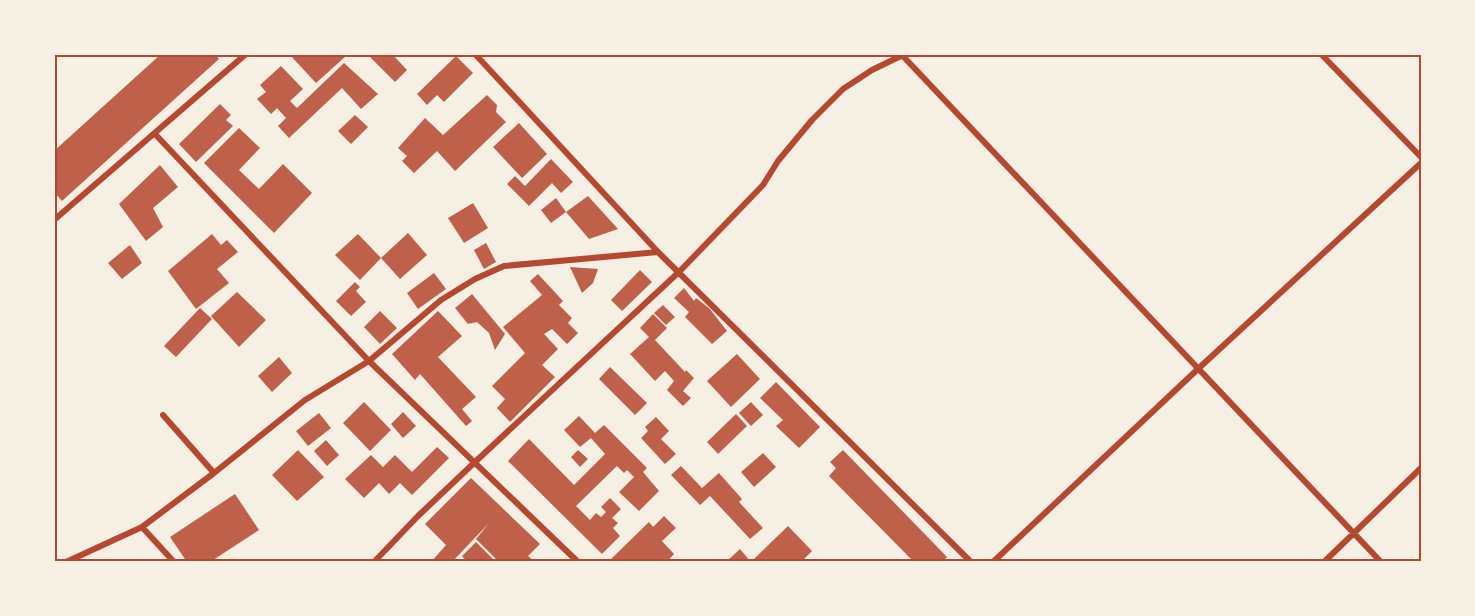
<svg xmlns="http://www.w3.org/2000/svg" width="1475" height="616" font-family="'Space Grotesk',sans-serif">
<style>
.building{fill:#bf614a}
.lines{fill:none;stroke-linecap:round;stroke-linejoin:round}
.minor{stroke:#b5482f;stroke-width:6}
.neatline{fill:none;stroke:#b5482f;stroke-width:2}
</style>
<rect width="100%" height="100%" fill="#f6efe4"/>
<path class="building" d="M161 54H215L219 59 62 201 54 192V151Z
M289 54H344L346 56 316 83Z
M367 54H392L407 70 395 82Z
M456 56 473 73 444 102 437 95 427 105 417 94Z
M344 63 378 94 361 109 342 88 289 138 278 126 286 118 277 108 271 114 257 99 266 92 260 85 281 66 303 89 290 101 297 108Z
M487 95 497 105 496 112 506 122 455 171 437 151 414 173 402 161 407 156 398 148 425 118 443 135Z
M220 104 231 115 226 120 233 126 196 162 179 144Z
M355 115 368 127 351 144 338 131Z
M519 123 547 154 522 178 493 147Z
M239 128 260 148 239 170 259 189 283 164 312 193 274 233 204 163Z
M551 159 573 182 561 193 552 183 529 206 507 184 515 176 525 186Z
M160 165 178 187 153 208 163 227 146 241 119 204Z
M588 196 618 229 589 239 566 212Z
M556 198 566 212 551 223 541 210Z
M473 203 488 228 464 243 448 218Z
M408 233 427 255 400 279 381 258Z
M212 234 221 245 227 240 238 252 217 269 229 283 196 309 168 271Z
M358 234 381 258 360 280 335 255Z
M486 243 496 262 484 269 474 250Z
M130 245 142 263 122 279 108 263Z
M570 267 598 269 593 283 582 293Z
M640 270 652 282 622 311 611 300Z
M434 273 446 289 418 309 407 293Z
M538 274 563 301 559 305 572 318 568 323 578 333 567 344 552 329 544 334 558 349 542 365 555 377 510 422 497 408 505 399 492 386 525 353 503 327 542 295 530 281Z
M355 282 360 287 356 291 366 302 351 316 336 301Z
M684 288 694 301 696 298 709 308 727 331 712 344 685 317 689 312 674 298Z
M237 292 266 320 239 347 211 316Z
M472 294 505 334 495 350 489 333 477 322 468 324 455 308Z
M663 305 675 317 666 325 654 313Z
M200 308 212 319 176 357 164 346Z
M380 311 397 328 380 344 364 327Z
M438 311 462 336 438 357 476 397 462 409 472 421 466 426 420 374 415 380 392 354Z
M653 314 667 328 655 340 685 372 686 370 694 378 683 391 691 398 683 406 667 390 674 381 665 371 655 381 630 354 649 337 640 328Z
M737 354 760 379 731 407 707 381Z
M279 357 292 373 272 392 258 376Z
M610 367 647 403 635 415 599 379Z
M776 382 820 427 799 448 776 426 783 420 760 398Z
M364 402 391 430 370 451 343 423Z
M751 402 763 415 751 426 739 413Z
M403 412 416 426 403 438 391 424Z
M319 413 331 428 308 446 296 431Z
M736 414 747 426 718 454 707 442Z
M579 416 595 433 604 425 647 468 643 472 659 491 639 511 619 492 634 477 627 470 624 473 617 466 576 506 590 520 596 513 601 517 606 512 601 507 610 498 621 509 612 518 618 523 613 528 620 536 602 554 508 461 529 439 574 485 605 454 591 438 580 447 564 430Z
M656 417 669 431 661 439 676 454 665 464 641 438 648 431 645 427Z
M326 440 339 455 327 466 314 451Z
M437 447 449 458 412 495 400 483 389 494 379 483 364 498 345 479 371 455 383 467 395 455 412 472Z
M298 450 324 477 297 501 272 475Z
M578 450 588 459 580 467 571 457Z
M843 450 947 557 942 562H914L829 476 836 468 830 462Z
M763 453 776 467 754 487 741 472Z
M681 466 702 488 719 473 742 499 739 502 763 528 750 539 710 496 700 505 671 475Z
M471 478 540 544 528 556 535 562H499L476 539 489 523 452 562H431L446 545 425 524Z
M235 494 259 530 210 562H187L170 537Z
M664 516 676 528 662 541 674 554 667 562H608L649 522 653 527Z
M788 526 812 551 801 562H757L754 559Z
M476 542 496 562H467L462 556Z
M740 549 751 562H726Z"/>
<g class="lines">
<path class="minor" d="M475 54 658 252 971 562
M901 54 1381 562
M1321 54 1421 157
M155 134 369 361 578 562
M54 220 246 54
M163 415 214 473
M142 527 174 562
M66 562 142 527 214 473 305 400 369 361 441 300 475 279 504 266 658 252
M374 562 418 516 475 462 680 271 763 185 778 161 812 120 843 89 872 70 905 54
M993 562 1199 368 1421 163
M1324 562 1421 468"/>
</g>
<rect width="1475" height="616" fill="none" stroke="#f6efe4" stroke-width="111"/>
<rect x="56" y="56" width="1364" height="504" class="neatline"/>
</svg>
